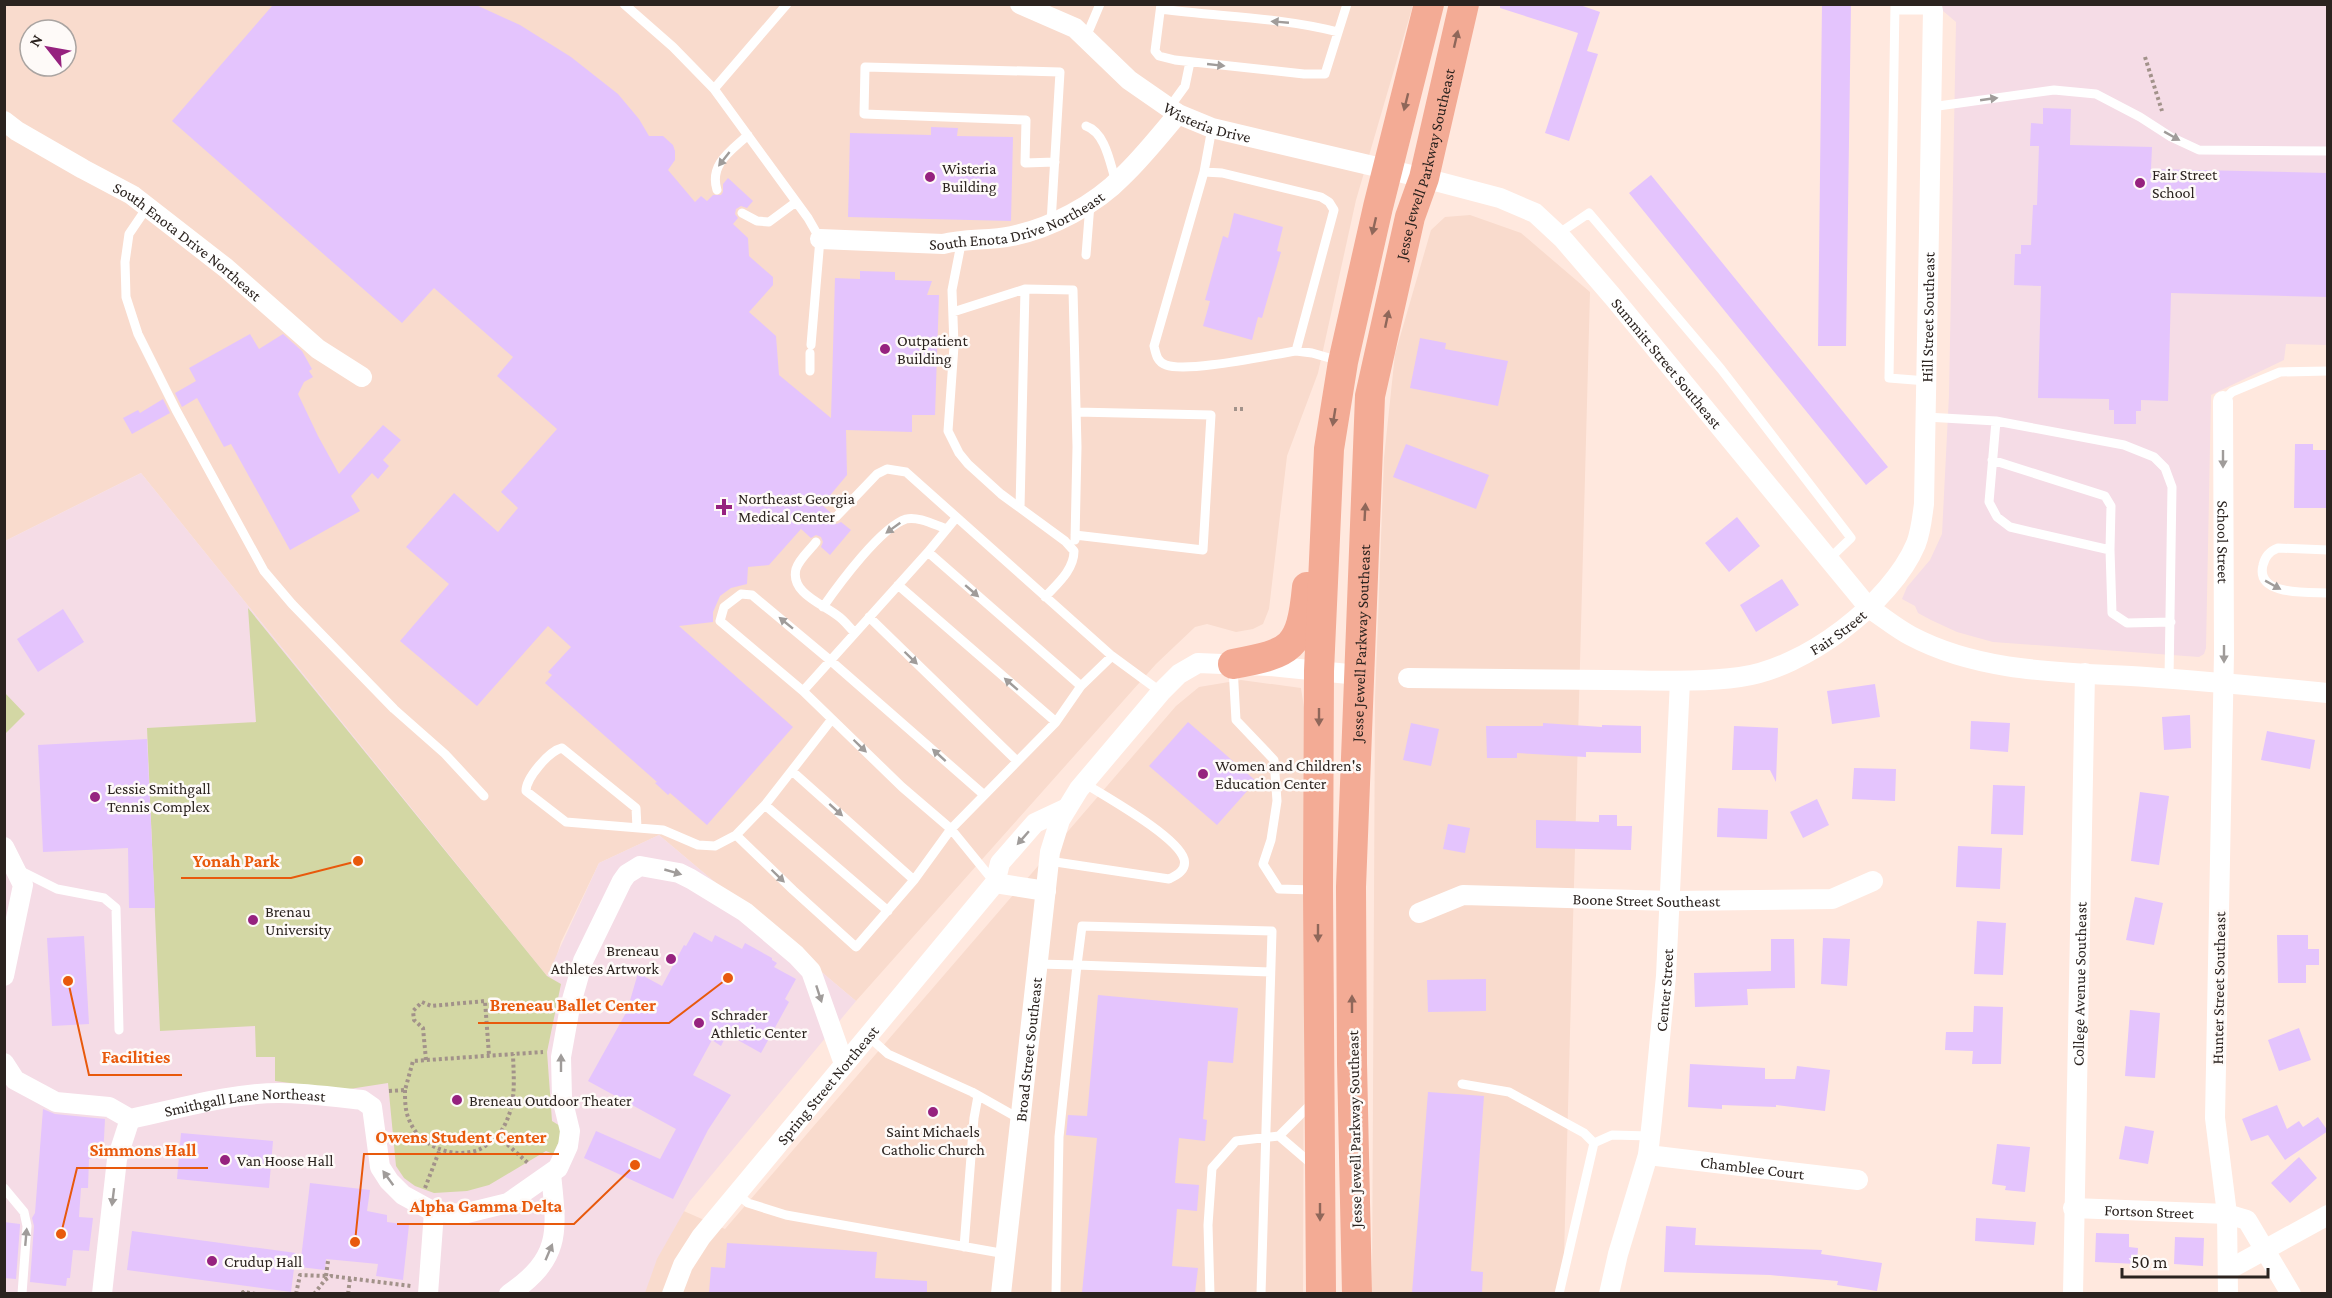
<svg xmlns="http://www.w3.org/2000/svg" width="2332" height="1298" font-family="'Crimson Pro',serif">
<style>
.built{fill:#f9dbcd;fill-rule:evenodd}
.education{fill:#f5dce6}
.green{fill:#d3d7a4}
.building{fill:#e4c4fd}
.lines{fill:none;stroke-linecap:round;stroke-linejoin:round}
.path{stroke:#a2928a;stroke-width:4;stroke-dasharray:3 3;stroke-linecap:butt}
.service{stroke:#fff;stroke-width:9}
.minor{stroke:#fff;stroke-width:20}
.primary{stroke:#f3ab95;stroke-width:30}
.oneway{fill:#a09c9a}
.oneway2{fill:#8f675a}
.poi-dot{fill:#96227f;stroke:#fefaf8;stroke-width:2}
.labels{text-anchor:middle;stroke-width:5;stroke-linejoin:round;paint-order:stroke}
.street-label{font-size:16px;fill:#2b231f;stroke:#fefaf8}
.poi-label{font-size:16px;fill:#2b231f;stroke:#fefaf8;text-anchor:start}
.leader{fill:none;stroke:#e8590c;stroke-width:2}
.callout-dot{fill:#e8590c;stroke:#fefaf8;stroke-width:2}
.callout-label{font-size:18px;text-anchor:middle;font-weight:bold;fill:#e8590c;stroke:#fefaf8;stroke-width:5;stroke-linejoin:round;paint-order:stroke}
</style>
<rect width="100%" height="100%" fill="#ffe8de"/>
<path class="built" d="M4 5H1413L1356 200 1318 373 1287 456 1269 609 1263 624 1253 629 1236 632 1207 624 1195 627 1156 664 856 1001 659 835 599 863 561 942 554 965 547 976 141 473 5 541ZM30 30H66V66H30Z
M1470 215 1521 233 1590 292 1563 1293 1372 1294 1375 699 1384 458 1395 354 1431 230 1445 217Z
M1241 680 1301 688 1305 714 1303 1293 5 1294 546 1151 725 1229 1176 706 1199 687Z"/>
<path class="education" d="M1936 5H2327V345L2286 344 2284 360 2211 395 2206 648 2204 654 2199 657 1993 642 1957 632 1931 620 1918 613 1915 606 1902 599 1907 587 1930 560 1942 534 1949 395 1956 22Z
M141 473 547 976 599 863 659 835 856 1001 690 1201 657 1259 645 1293 5 1294V541Z"/>
<path class="green" d="M248 608 547 976 561 984 547 1052 552 1121 565 1129 553 1154 546 1151 489 1185 467 1191 434 1193 415 1186 404 1178 396 1166 388 1083 343 1090 275 1081V1057H256L255 1026 160 1031 147 728 256 722Z
M5 693 25 714 5 734Z"/>
<path class="building" d="M296 4H474L520 25 571 57 618 94 639 119 649 136H663L673 145 675 151V160L668 170 695 202 701 196 707 201 713 195H721L723 192V184L728 178 753 201 747 208 741 206 736 209 735 214 738 218 733 224 748 238 749 256 773 277V285L749 312 776 336 779 375 831 418 835 278 860 279V271L895 272V280L932 281 927 295H939L935 415H912V432L846 430 847 475 822 505 831 513 829 518 832 522 837 524 841 522 851 530 830 555 821 547 823 542 821 537 816 535 811 538 801 529 769 565 748 567 747 584 731 588 720 596 713 612V622L679 626 793 727 707 825 670 793 668 795 655 783 657 782 545 683 552 675 548 672 571 647 548 626 477 706 400 641 449 584 406 547 454 493 498 532 518 508 501 492 557 429 497 376 513 357 434 288 402 323 172 121 272 6Z
M1500 4H1577L1600 12 1587 51 1598 54 1569 141 1545 133 1578 33 1500 8Z
M1822 4H1851L1846 346H1818Z
M2043 108 2071 109 2070 145 2152 147 2151 169 2328 173V297L2171 293 2168 401 2141 400V411H2136V424H2114V410H2109V399L2038 398 2041 286 2014 285 2015 254H2021V245H2031L2033 205H2037L2039 146H2030L2031 123 2043 124Z
M931 127 958 128 957 136 1013 137 1011 221 848 217 850 133 931 135Z
M1651 175 1888 467 1866 485 1629 193Z
M1234 213 1283 227 1277 251 1281 252 1262 318 1258 317 1252 340 1203 326 1210 301 1205 300 1223 236 1228 238Z
M250 334 259 349 283 334 302 351 312 369 309 371 313 377 304 382 298 394 318 436 339 474 383 425 401 440 383 460 389 466 378 479 372 473 351 496 360 511 290 550 231 444 224 447 197 398 182 407 175 393 196 381 189 368Z
M1420 338 1446 343 1445 349 1508 361 1498 406 1410 388Z
M163 399 170 413 132 434 123 418 138 410 140 413Z
M1406 444 1489 475 1476 509 1393 477Z
M2295 444H2313V450H2328V508H2294Z
M1737 517 1760 546 1729 572 1705 543Z
M1782 579 1799 605 1756 632 1740 605Z
M63 609 84 642 38 672 17 639Z
M1875 684 1880 717 1832 724 1827 691Z
M2190 715 2191 748 2164 750 2162 717Z
M1971 721 2010 723 2008 752 1970 749Z
M1188 722 1256 781 1217 825 1149 766Z
M1411 723 1439 729 1431 766 1403 760Z
M1543 723 1602 727V725L1641 726V753L1586 752V757L1517 753V758H1487L1486 726H1543Z
M1734 726 1778 728 1776 782 1770 770H1732Z
M2267 731 2315 740 2310 769 2261 760Z
M147 739 155 908H129L128 848 43 852 38 745Z
M1854 768 1896 769 1895 801 1852 799Z
M1993 785 2025 786 2023 835 1991 834Z
M2140 792 2169 796 2159 865 2131 861Z
M1817 799 1829 825 1803 838 1790 812Z
M1718 808 1768 810 1767 839 1717 837Z
M1599 815H1617V826H1632L1631 850 1536 848V820L1599 822Z
M1448 824 1470 828 1465 853 1443 849Z
M1958 846 2002 848 2000 889 1956 887Z
M2135 897 2163 903 2154 945 2126 940Z
M1977 921 2006 923 2003 975 1974 974Z
M694 932 712 942 715 935 742 949 745 943 772 958V960L777 963 774 967 796 979 785 999 789 1002 761 1053 727 1034 721 1046 712 1040 693 1075 731 1095 708 1130 673 1199 584 1158 596 1131 660 1159 676 1129 588 1081 627 1011 638 973 662 986 684 945 686 946Z
M2277 935H2308V949H2319V965H2306V983H2278Z
M84 936 89 1024 52 1026 47 938Z
M1823 938 1850 939 1847 986 1821 984Z
M1771 939H1794L1795 988 1747 989 1748 1005 1695 1007 1694 973 1771 971Z
M1486 979V1011L1428 1012 1427 980Z
M1098 995 1238 1008 1233 1063 1208 1061 1203 1119 1207 1120 1205 1141 1179 1138 1175 1183 1199 1185 1197 1211 1177 1209 1172 1266 1198 1268 1195 1293H1082L1097 1138 1066 1135 1068 1115 1087 1116Z
M1974 1006 2003 1007 2001 1064H1972L1973 1051 1945 1050 1946 1032H1973Z
M2130 1010 2160 1013 2155 1078 2125 1076Z
M2299 1028 2311 1060 2279 1071 2268 1040Z
M1690 1064 1765 1068V1079H1795L1797 1066 1830 1070 1825 1111 1776 1105V1107L1722 1105V1109L1688 1107Z
M1428 1092 1484 1096 1471 1271 1483 1272 1482 1293H1412Z
M2277 1105 2287 1129 2299 1121 2303 1127 2318 1117 2328 1131 2285 1160 2268 1135 2251 1141 2242 1119Z
M43 1109 55 1114 105 1119 103 1158 89 1159 88 1188H81L79 1217 93 1218 89 1251 73 1250 70 1278H67L66 1286 30 1282 34 1226 32 1218 35 1213Z
M2125 1126 2154 1131 2148 1164 2119 1159Z
M181 1133 273 1141 269 1188 177 1179Z
M1997 1144 2030 1147 2025 1192 2005 1190 2006 1186 1992 1184Z
M2299 1157 2317 1178 2290 1203 2271 1183Z
M310 1183 370 1190 367 1211 387 1215V1222L409 1225 403 1280 376 1276 378 1264 326 1259 325 1270 300 1267Z
M1976 1218 2036 1222 2034 1245 1975 1241Z
M4 1222 20 1224V1226L16 1279 4 1278Z
M1666 1226 1696 1228 1695 1245 1822 1250 1821 1254 1882 1263 1877 1291 1837 1285 1838 1281 1770 1275 1664 1272Z
M132 1231 296 1253 291 1292 127 1270Z
M2096 1233 2129 1234V1247L2138 1248 2137 1264 2095 1262Z
M2175 1237 2204 1238 2203 1266 2174 1264Z
M727 1243 877 1252 875 1278 927 1281V1293H709L711 1267 725 1268Z"/>
<g class="lines">
<path class="path" d="M2145 57 2162 111
M1234 409H1245
M426 1060 423 1028 414 1020 413 1011 422 1002 431 1006 485 1001 489 1055
M405 1090C405 1101 405 1112 410 1122 421 1147 453 1159 478 1150 485 1147 492 1141 498 1136L528 1163
M389 1091 405 1090 413 1061 543 1052
M498 1136C517 1109 514 1086 513 1054
M425 1188 440 1149
M326 1276 328 1261
M244 1294 243 1292 256 1294
M296 1294 300 1275 326 1276V1279
M314 1294 325 1280 331 1276 411 1286
M348 1294 350 1279"/>
<path class="service" d="M624 4 673 47 714 89 808 218 820 239 811 345
M1161 4 1155 51 1159 56 1175 60 1304 74H1325L1347 4
M1895 4 1889 378 1927 381
M1161 9C1219 17 1280 17 1338 32
M1895 10H1933V7
M1086 37 1100 4
M714 89 787 4
M1931 107 2054 90 2096 94 2140 117 2171 137 2199 150 2328 151
M1169 108 1185 86 1190 62
M1086 126C1106 133 1110 164 1116 182
M1212 128 1204 172 1154 346C1156 354 1157 362 1166 365 1188 373 1269 355 1296 351L1312 353 1340 361
M1204 172 1222 173 1321 197 1329 202 1334 210 1296 351
M717 190C709 164 731 151 748 135
M148 206 129 234 125 262 126 297 138 334 176 410 264 571 292 604 394 709 445 754 484 796
M742 213 757 221 769 222 796 202
M1051 223 1060 72 865 67 864 114 1026 120 1025 163 1055 162
M1558 234 1589 213 1721 369 1851 538 1829 559
M962 239 952 290 954 346 948 431 959 453 968 464 1001 494 1065 541 1074 551C1074 570 1057 584 1045 597
M1086 255 1090 204
M1025 289 1073 290 1077 447 1075 540
M953 312 1025 289 1020 508
M810 371V353
M2223 401 2232 392 2280 372 2328 371
M1926 417 1996 421 2124 445 2154 457 2165 468 2172 487 2169 679
M1996 421 1989 502 1997 517 2010 527 2110 550 2112 613 2127 623 2171 622
M1992 460 2105 496 2111 506 2110 550
M836 517 877 474 887 469 906 472 1112 656 1161 692
M1075 535 1203 550 1211 415 1076 412
M816 542C810 550 799 559 796 569 790 593 823 604 838 616 844 620 849 627 855 633
M2328 550 2278 548C2270 551 2265 556 2263 565 2255 596 2308 592 2328 593
M928 552 1081 686
M898 585 1056 722
M823 607C839 584 881 527 906 519 918 516 935 525 947 529
M869 617 1017 761
M1233 667 1236 720 1274 760 1277 801 1271 840 1263 864 1279 889 1313 890
M803 691 928 552 956 518
M792 771 914 880
M983 794 831 661 752 595 741 594 724 607 720 621 803 691 902 787 951 829 995 883
M765 805 888 911
M637 828 636 808 562 748C549 751 526 778 526 791L566 822 663 830 698 845 715 846 736 835 765 805 832 719
M736 835 793 890 856 947 914 880 951 829 1056 722 1081 686 1112 656
M1049 861 1169 879C1177 875 1187 870 1184 859 1177 836 1106 797 1084 783
M17 869 57 889 104 898 116 908 119 1030
M1038 964 1077 965 1082 926 1272 931 1261 1294
M868 1036 888 1054 972 1092 1020 1119
M1462 1084 1509 1092 1584 1133 1594 1143
M1313 1102 1279 1136 1314 1166
M4 1188 24 1212 27 1226 22 1294
M736 1193 748 1203 786 1215 1006 1254
M964 1247 974 1118 978 1096
M1056 1294 1059 1137 1077 965 1270 972
M1210 1294 1208 1225 1212 1168 1236 1141 1279 1136
M1559 1294 1594 1143 1612 1135 1650 1136"/>
<g class="minor">
<path id="s1" d="M1020 4 1075 28 1129 80 1178 114 1212 128 1424 178 1500 198 1535 213 1563 239 1613 297 1869 608C1883 617 1896 628 1911 636 1983 674 2067 672 2146 677 2207 681 2267 687 2328 693"/>
<path id="s2" d="M4 121 17 131 83 169 132 195 226 268 318 349 362 377"/>
<path id="s3" d="M820 239 943 244C966 238 989 241 1012 236 1051 228 1095 205 1123 176 1143 157 1160 135 1178 114"/>
<path id="s4" d="M2223 401 2224 653 2215 1118 2227 1214 2228 1294"/>
<path id="s5" d="M1408 678C1475 679 1541 679 1608 680 1652 680 1697 683 1740 677 1804 669 1891 603 1916 544 1921 531 1922 518 1924 504L1933 10"/>
<path d="M4 847 23 885 4 976"/>
<path d="M995 883 1046 891"/>
<path id="s6" d="M1419 913 1463 895 1670 901 1832 899 1873 881"/>
<path id="s7" d="M4 1063 15 1080 56 1102 109 1107 130 1119C178 1109 230 1093 279 1093 306 1093 335 1097 362 1100L372 1107 380 1167 389 1181 403 1195 434 1212 463 1214 508 1203 558 1168 568 1146 570 1131 562 1098 561 1057 570 1007 583 961 622 881 627 874 640 866 679 873 691 879 745 912 796 955 811 971 844 1064"/>
<path id="s8" d="M1648 1155 1858 1180"/>
<path id="s9" d="M2073 1208 2227 1214 2247 1220 2291 1294"/>
<path d="M2228 1270 2328 1215"/>
<path d="M102 1294 117 1159 130 1119"/>
<path d="M428 1294 434 1212"/>
<path d="M509 1294C562 1258 557 1231 551 1174"/>
<path id="s10" d="M672 1294 683 1265 701 1237 995 883 1000 863 1035 823 1067 808"/>
<path id="s11" d="M1001 1294 1050 852 1060 820 1079 789 1161 692 1179 674 1198 663 1270 666 1358 675"/>
<path id="s12" d="M1609 1294 1618 1254 1648 1155 1652 1120 1666 976 1680 681"/>
<path id="s13" d="M2073 1294 2085 673"/>
</g>
<g class="primary">
<path d="M1233 664C1292 653 1301 649 1307 587"/>
<path d="M1321 1294 1318 890 1319 671 1329 449 1343 362 1378 207 1429 4"/>
<path id="s14" d="M1357 1294 1352 1063 1351 887 1370 396 1410 217 1424 178 1464 4"/>
</g>
</g>
<defs><path id="oneway-solid" d="M-6-.8H1V-3.2L6.5 0L1 3.2V.8H-6Z" transform="scale(1.5)"/></defs>
<g class="oneway">
<use href="#oneway-solid" transform="translate(1280 22) rotate(-175)"/>
<use href="#oneway-solid" transform="translate(1216 65) rotate(6)"/>
<use href="#oneway-solid" transform="translate(1989 99) rotate(-8)"/>
<use href="#oneway-solid" transform="translate(2172 136) rotate(29)"/>
<use href="#oneway-solid" transform="translate(724 159) rotate(128)"/>
<use href="#oneway-solid" transform="translate(2223 459) rotate(90)"/>
<use href="#oneway-solid" transform="translate(893 528) rotate(144)"/>
<use href="#oneway-solid" transform="translate(2273 585) rotate(29)"/>
<use href="#oneway-solid" transform="translate(972 591) rotate(41)"/>
<use href="#oneway-solid" transform="translate(786 623) rotate(-141)"/>
<use href="#oneway-solid" transform="translate(2224 654) rotate(90)"/>
<use href="#oneway-solid" transform="translate(911 658) rotate(44)"/>
<use href="#oneway-solid" transform="translate(1011 684) rotate(-139)"/>
<use href="#oneway-solid" transform="translate(860 746) rotate(44)"/>
<use href="#oneway-solid" transform="translate(939 755) rotate(-138)"/>
<use href="#oneway-solid" transform="translate(836 810) rotate(42)"/>
<use href="#oneway-solid" transform="translate(1023 838) rotate(131)"/>
<use href="#oneway-solid" transform="translate(673 872) rotate(16)"/>
<use href="#oneway-solid" transform="translate(778 876) rotate(44)"/>
<use href="#oneway-solid" transform="translate(819 994) rotate(72)"/>
<use href="#oneway-solid" transform="translate(561 1063) rotate(-90)"/>
<use href="#oneway-solid" transform="translate(388 1178) rotate(-126)"/>
<use href="#oneway-solid" transform="translate(113 1197) rotate(97)"/>
<use href="#oneway-solid" transform="translate(26 1237) rotate(-85)"/>
<use href="#oneway-solid" transform="translate(549 1252) rotate(-67)"/>
</g>
<g class="oneway2">
<use href="#oneway-solid" transform="translate(1456 39) rotate(-77)"/>
<use href="#oneway-solid" transform="translate(1406 102) rotate(104)"/>
<use href="#oneway-solid" transform="translate(1374 226) rotate(103)"/>
<use href="#oneway-solid" transform="translate(1387 319) rotate(-78)"/>
<use href="#oneway-solid" transform="translate(1334 417) rotate(99)"/>
<use href="#oneway-solid" transform="translate(1365 512) rotate(-87)"/>
<use href="#oneway-solid" transform="translate(1319 717) rotate(90)"/>
<use href="#oneway-solid" transform="translate(1318 933) rotate(90)"/>
<use href="#oneway-solid" transform="translate(1352 1004) rotate(-90)"/>
<use href="#oneway-solid" transform="translate(1320 1212) rotate(90)"/>
</g>
<g class="poi-dot">
<circle cx="930" cy="177" r="6"/>
<circle cx="2140" cy="183" r="6"/>
<circle cx="885" cy="349" r="6"/>
<path d="M721 498h6v6h6v6h-6v6h-6v-6h-6v-6h6z"/>
<circle cx="1203" cy="774" r="6"/>
<circle cx="95" cy="797" r="6"/>
<circle cx="253" cy="920" r="6"/>
<circle cx="671" cy="959" r="6"/>
<circle cx="699" cy="1023" r="6"/>
<circle cx="457" cy="1100" r="6"/>
<circle cx="933" cy="1112" r="6"/>
<circle cx="225" cy="1160" r="6"/>
<circle cx="212" cy="1261" r="6"/>
</g>
<g class="labels">
<g class="street-label">
<text dy="6" stroke="none"><textPath href="#s1" startOffset="225">Wisteria Drive</textPath></text>
<text dy="6" stroke="none"><textPath href="#s14" startOffset="1137">Jesse Jewell Parkway Southeast</textPath></text>
<text dy="6" stroke="none"><textPath href="#s3" startOffset="201">South Enota Drive Northeast</textPath></text>
<text dy="6" stroke="none"><textPath href="#s2" startOffset="220">South Enota Drive Northeast</textPath></text>
<text dy="6" stroke="none"><textPath href="#s5" startOffset="788">Hill Street Southeast</textPath></text>
<text dy="6" stroke="none"><textPath href="#s1" startOffset="766">Summitt Street Southeast</textPath></text>
<text dy="6" stroke="none"><textPath href="#s4" startOffset="141">School Street</textPath></text>
<text dy="6" stroke="none"><textPath href="#s5" startOffset="441">Fair Street</textPath></text>
<text dy="6" stroke="none"><textPath href="#s14" startOffset="651">Jesse Jewell Parkway Southeast</textPath></text>
<text dy="6" stroke="none"><textPath href="#s6" startOffset="231">Boone Street Southeast</textPath></text>
<text dy="6" stroke="none"><textPath href="#s13" startOffset="310">College Avenue Southeast</textPath></text>
<text transform="translate(2218 988) rotate(-89)" y="6">Hunter Street Southeast</text>
<text dy="6" stroke="none"><textPath href="#s12" startOffset="310">Center Street</textPath></text>
<text dy="6" stroke="none"><textPath href="#s11" startOffset="246">Broad Street Southeast</textPath></text>
<text dy="6" stroke="none"><textPath href="#s10" startOffset="262">Spring Street Northeast</textPath></text>
<text dy="6" stroke="none"><textPath href="#s7" startOffset="261">Smithgall Lane Northeast</textPath></text>
<text transform="translate(1354 1129) rotate(-91)" y="6">Jesse Jewell Parkway Southeast</text>
<text dy="6" stroke="none"><textPath href="#s8" startOffset="105">Chamblee Court</textPath></text>
<text dy="6" stroke="none"><textPath href="#s9" startOffset="76">Fortson Street</textPath></text>
</g>
<g class="poi-label">
<text x="942" y="174">Wisteria<tspan x="942" dy="18">Building</tspan></text>
<text x="2152" y="180">Fair Street<tspan x="2152" dy="18">School</tspan></text>
<text x="897" y="346">Outpatient<tspan x="897" dy="18">Building</tspan></text>
<text x="738" y="504">Northeast Georgia<tspan x="738" dy="18">Medical Center</tspan></text>
<text x="1215" y="771">Women and Children's<tspan x="1215" dy="18">Education Center</tspan></text>
<text x="107" y="794">Lessie Smithgall<tspan x="107" dy="18">Tennis Complex</tspan></text>
<text x="265" y="917">Brenau<tspan x="265" dy="18">University</tspan></text>
<text x="659" y="956" text-anchor="end">Breneau<tspan x="659" dy="18">Athletes Artwork</tspan></text>
<text x="711" y="1020">Schrader<tspan x="711" dy="18">Athletic Center</tspan></text>
<text x="469" y="1106">Breneau Outdoor Theater</text>
<text x="933" y="1137" text-anchor="middle">Saint Michaels<tspan x="933" dy="18">Catholic Church</tspan></text>
<text x="237" y="1166">Van Hoose Hall</text>
<text x="224" y="1267">Crudup Hall</text>
</g>
</g>
<path class="leader" d="M358 861L291 878H181M728 978L669 1023H478M68 981L89 1075H182M355 1242L364 1154H559M61 1234L77 1168H208M635 1165L574 1224H397"/>
<g class="callout-dot">
<circle cx="358" cy="861" r="6"/>
<circle cx="728" cy="978" r="6"/>
<circle cx="68" cy="981" r="6"/>
<circle cx="355" cy="1242" r="6"/>
<circle cx="61" cy="1234" r="6"/>
<circle cx="635" cy="1165" r="6"/>
</g>
<g class="callout-label">
<text x="236" y="867">Yonah Park</text>
<text x="573" y="1011">Breneau Ballet Center</text>
<text x="136" y="1063">Facilities</text>
<text x="461" y="1143">Owens Student Center</text>
<text x="143" y="1156">Simmons Hall</text>
<text x="486" y="1212">Alpha Gamma Delta</text>
</g>
<rect width="2332" height="1298" fill="none" stroke="#2b231f" stroke-width="12"/>
<g transform="translate(48 48) rotate(301)"><circle r="28" fill="#fefaf8" stroke="#aaa4a1" stroke-width="1.5"/>
<path d="M0-4.5L10 22L0 15L-10 22Z" fill="#96227f"/>
<text y="-9" font-size="16" font-weight="bold" text-anchor="middle" fill="#2b231f">N</text>
</g>
<path d="M2122 1268v9h146v-9" fill="none" stroke="#2b231f" stroke-width="3"/>
<text x="2131" y="1268" font-size="18" fill="#2b231f" stroke="#fefaf8" stroke-width="4.5" paint-order="stroke">50 m</text>
</svg>
